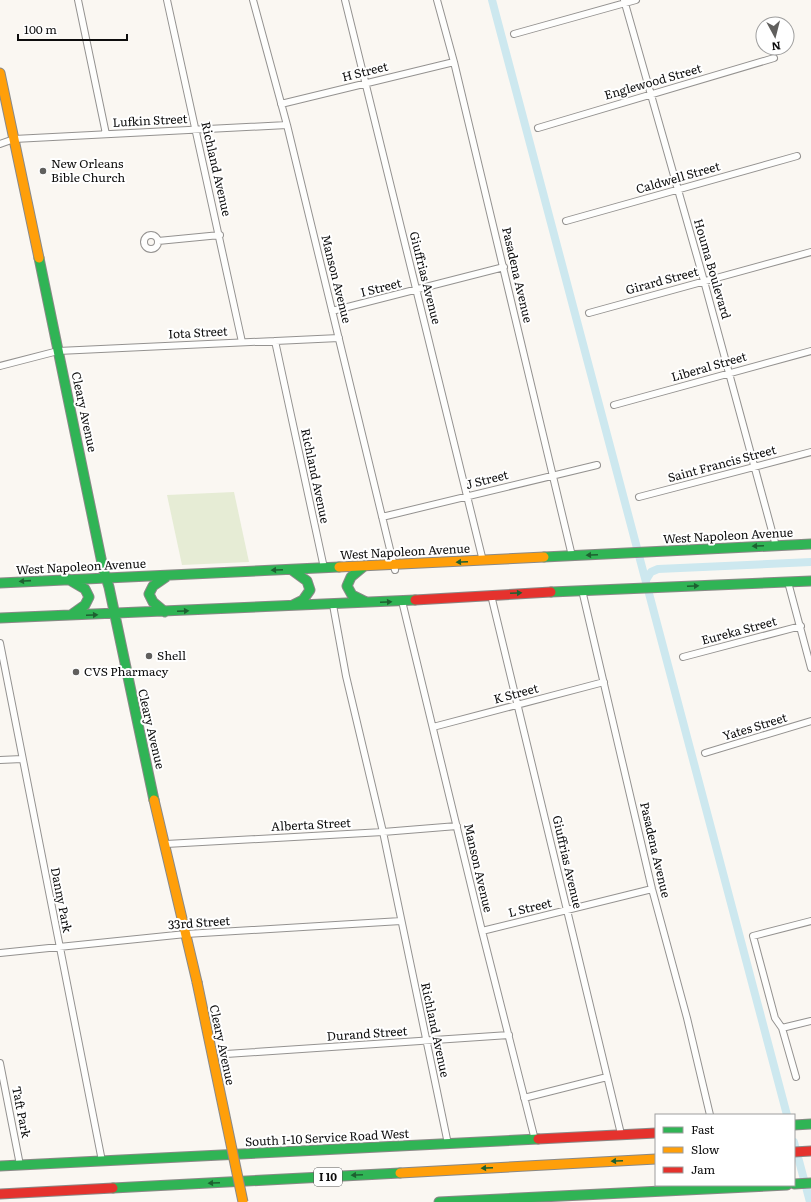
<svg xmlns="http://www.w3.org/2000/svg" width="811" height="1202" font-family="Literata,serif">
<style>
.green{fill:#e6ecd5}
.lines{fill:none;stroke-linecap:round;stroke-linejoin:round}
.canal{stroke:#cde8ef;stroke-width:8}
.street-casing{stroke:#949290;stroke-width:8}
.fast-casing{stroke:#8a8987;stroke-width:11}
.slow-casing{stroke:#8a8987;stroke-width:11}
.jam-casing{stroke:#8a8987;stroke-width:11}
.street{stroke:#fefefd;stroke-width:6}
.fast{stroke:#30b455;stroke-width:9}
.slow{stroke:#ff9f0a;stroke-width:9}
.jam{stroke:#e5322d;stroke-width:9}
.slow-bridge-casing{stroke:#8a8987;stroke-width:11;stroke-linecap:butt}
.slow-bridge{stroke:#ff9f0a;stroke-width:9}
.oneway{fill:#1e6031}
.poi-dot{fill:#605f5d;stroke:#fff;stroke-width:1.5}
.labels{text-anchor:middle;stroke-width:4;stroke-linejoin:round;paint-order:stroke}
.shield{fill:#fff;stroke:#565656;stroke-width:1}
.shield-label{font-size:11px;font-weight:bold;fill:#0d0d0d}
.street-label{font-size:12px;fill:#0d0d0d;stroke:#fff}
.poi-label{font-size:12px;fill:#0d0d0d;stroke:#fff;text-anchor:start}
</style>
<rect width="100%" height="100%" fill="#faf7f2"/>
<path class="green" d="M234 492 249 562 182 565 167 495Z"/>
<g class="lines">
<path class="canal" d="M492 0 787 1115
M646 580 651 572 658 569 811 562
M794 1142 810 1202"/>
<defs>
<path id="street" d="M78 0 106 134
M167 0 242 342
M253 0 287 125 395 570
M345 0 483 561
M437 0 454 62 572 556
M624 0 704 281 776 546
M514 34 636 0
M281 104 454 62
M538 128 774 58
M0 144 14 139 287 125
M566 221 797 156
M144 242a7 7 0 1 1 14 0a7 7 0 1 1-14 0Z
M158 241 220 235
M332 311 504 267
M589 313 811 252
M275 341 324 568
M0 366 58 351 339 338
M614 405 811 351
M639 497 811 452
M382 517 597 465
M788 582 811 668
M582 590 652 889 687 1018 710 1115
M491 595 621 1134
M402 601 482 931 535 1140
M333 605 346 676 383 832 448 1144
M0 643 102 1161
M683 657 801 626
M433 727 604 682
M705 753 811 721
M0 760 22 759
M166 844 383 832 457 826
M482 931 652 889
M0 953 186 934 401 921
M782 1028 811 1021
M226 1054 509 1035
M0 1063 20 1165
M796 1077 782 1028 775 1018 753 936 811 921
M524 1098 607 1077"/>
<path id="fast" d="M39 258 103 568 109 587 154 800
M544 557 811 544
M363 567 351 577 347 586 352 595 366 602
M292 570 307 581 310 590 303 600 293 605
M68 579 85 589 89 597 85 605 71 615
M0 583 339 567
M551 592 811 581
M165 612 153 602 149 594 153 586 166 577
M0 618 415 600
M794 1125 811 1124
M0 1166 538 1139
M794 1184 811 1183
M113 1188 400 1173
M439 1202 787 1185"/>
<path id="slow" d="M0 73 39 258
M339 567 544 557
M154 800 197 982
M400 1173 656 1159"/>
<path id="jam" d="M415 600 551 592
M538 1139 656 1133
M794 1152 811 1151
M0 1194 113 1188"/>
</defs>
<use href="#street" class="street-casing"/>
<use href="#fast" class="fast-casing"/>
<use href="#slow" class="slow-casing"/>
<use href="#jam" class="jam-casing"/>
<use href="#street" class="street"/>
<use href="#fast" class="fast"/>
<use href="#slow" class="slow"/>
<use href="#jam" class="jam"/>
<defs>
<path id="slow-bridge" d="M197 982 243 1202"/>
</defs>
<use href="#slow-bridge" class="slow-bridge-casing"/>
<use href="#slow-bridge" class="slow-bridge"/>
</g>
<defs><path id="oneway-solid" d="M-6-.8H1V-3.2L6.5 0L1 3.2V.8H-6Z"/></defs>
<g class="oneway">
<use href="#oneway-solid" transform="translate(758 546) rotate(177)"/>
<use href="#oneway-solid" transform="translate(592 555) rotate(177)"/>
<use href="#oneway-solid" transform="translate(462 562) rotate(177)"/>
<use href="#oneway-solid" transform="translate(277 570) rotate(177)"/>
<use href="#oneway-solid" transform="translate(25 581) rotate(176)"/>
<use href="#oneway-solid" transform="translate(693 586) rotate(-2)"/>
<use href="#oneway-solid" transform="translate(516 593) rotate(-3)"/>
<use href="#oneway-solid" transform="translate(386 602) rotate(-3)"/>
<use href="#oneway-solid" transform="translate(183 611) rotate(-3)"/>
<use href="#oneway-solid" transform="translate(92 615) rotate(-2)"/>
<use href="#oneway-solid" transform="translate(617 1161) rotate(177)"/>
<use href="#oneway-solid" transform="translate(487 1168) rotate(177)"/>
<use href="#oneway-solid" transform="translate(357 1175) rotate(177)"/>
<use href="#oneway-solid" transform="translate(214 1183) rotate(177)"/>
</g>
<g class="poi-dot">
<circle cx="43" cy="171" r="4"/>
<circle cx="149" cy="656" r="4"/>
<circle cx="76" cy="672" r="4"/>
</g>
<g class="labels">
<rect class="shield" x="314" y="1168" width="28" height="18" rx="3"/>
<g class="shield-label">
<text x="328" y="1181">I 10</text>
</g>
<g class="street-label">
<text transform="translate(365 72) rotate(-14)" y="4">H Street</text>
<text transform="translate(653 82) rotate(-16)" y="4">Englewood Street</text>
<text transform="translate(150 121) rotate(-3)" y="4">Lufkin Street</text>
<text transform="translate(216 169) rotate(77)" y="4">Richland Avenue</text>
<text transform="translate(678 178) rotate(-16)" y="4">Caldwell Street</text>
<text transform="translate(712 269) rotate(74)" y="4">Houma Boulevard</text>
<text transform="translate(517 275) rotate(77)" y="4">Pasadena Avenue</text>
<text transform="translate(425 278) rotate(76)" y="4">Giuffrias Avenue</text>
<text transform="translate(336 279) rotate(76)" y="4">Manson Avenue</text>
<text transform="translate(662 281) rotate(-15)" y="4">Girard Street</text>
<text transform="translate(381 288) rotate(-14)" y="4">I Street</text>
<text transform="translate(198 333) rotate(-3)" y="4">Iota Street</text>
<text transform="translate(709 367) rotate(-16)" y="4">Liberal Street</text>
<text transform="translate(84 412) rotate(78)" y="4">Cleary Avenue</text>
<text transform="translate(722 464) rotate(-15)" y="4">Saint Francis Street</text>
<text transform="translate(315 476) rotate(78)" y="4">Richland Avenue</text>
<text transform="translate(487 480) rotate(-14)" y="4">J Street</text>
<text transform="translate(728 536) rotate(-3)" y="4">West Napoleon Avenue</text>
<text transform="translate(405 552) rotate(-3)" y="4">West Napoleon Avenue</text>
<text transform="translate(81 567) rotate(-3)" y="4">West Napoleon Avenue</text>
<text transform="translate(739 631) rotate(-15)" y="4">Eureka Street</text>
<text transform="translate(516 694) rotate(-15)" y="4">K Street</text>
<text transform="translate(755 727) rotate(-17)" y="4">Yates Street</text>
<text transform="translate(151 729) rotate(77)" y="4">Cleary Avenue</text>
<text transform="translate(311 825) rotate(-3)" y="4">Alberta Street</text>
<text transform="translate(655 850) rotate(77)" y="4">Pasadena Avenue</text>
<text transform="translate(567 862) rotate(77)" y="4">Giuffrias Avenue</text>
<text transform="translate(478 868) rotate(77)" y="4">Manson Avenue</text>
<text transform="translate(61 900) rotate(79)" y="4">Danny Park</text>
<text transform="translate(530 908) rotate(-14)" y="4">L Street</text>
<text transform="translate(199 923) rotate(-4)" y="4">33rd Street</text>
<text transform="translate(435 1030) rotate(78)" y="4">Richland Avenue</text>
<text transform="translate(367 1034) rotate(-4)" y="4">Durand Street</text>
<text transform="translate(222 1045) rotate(78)" y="4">Cleary Avenue</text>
<text transform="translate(21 1112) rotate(79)" y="4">Taft Park</text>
<text transform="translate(327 1138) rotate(-3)" y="4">South I-10 Service Road West</text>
</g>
<g class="poi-label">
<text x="51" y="168">New Orleans<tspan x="51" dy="14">Bible Church</tspan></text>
<text x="157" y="660">Shell</text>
<text x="84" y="676">CVS Pharmacy</text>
</g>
</g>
<rect x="655" y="1114" width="140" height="72" fill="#ffffff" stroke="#9e9e9e"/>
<rect x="663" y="1127" width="20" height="6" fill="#30b455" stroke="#9e9e9e"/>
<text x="691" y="1134" font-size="12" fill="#0d0d0d">Fast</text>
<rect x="663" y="1147" width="20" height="6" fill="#ff9f0a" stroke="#9e9e9e"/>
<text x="691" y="1154" font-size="12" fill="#0d0d0d">Slow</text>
<rect x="663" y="1167" width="20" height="6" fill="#e5322d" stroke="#9e9e9e"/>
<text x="691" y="1174" font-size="12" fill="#0d0d0d">Jam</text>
<g transform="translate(775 36) rotate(173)"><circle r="19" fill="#ffffff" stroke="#9e9e9e"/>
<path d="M0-3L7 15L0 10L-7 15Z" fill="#605f5d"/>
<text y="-6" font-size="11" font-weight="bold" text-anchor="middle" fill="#0d0d0d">N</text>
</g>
<path d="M18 34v6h109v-6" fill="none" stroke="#0d0d0d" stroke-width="2"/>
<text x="24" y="34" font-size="12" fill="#0d0d0d" stroke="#ffffff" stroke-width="3" paint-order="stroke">100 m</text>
</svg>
